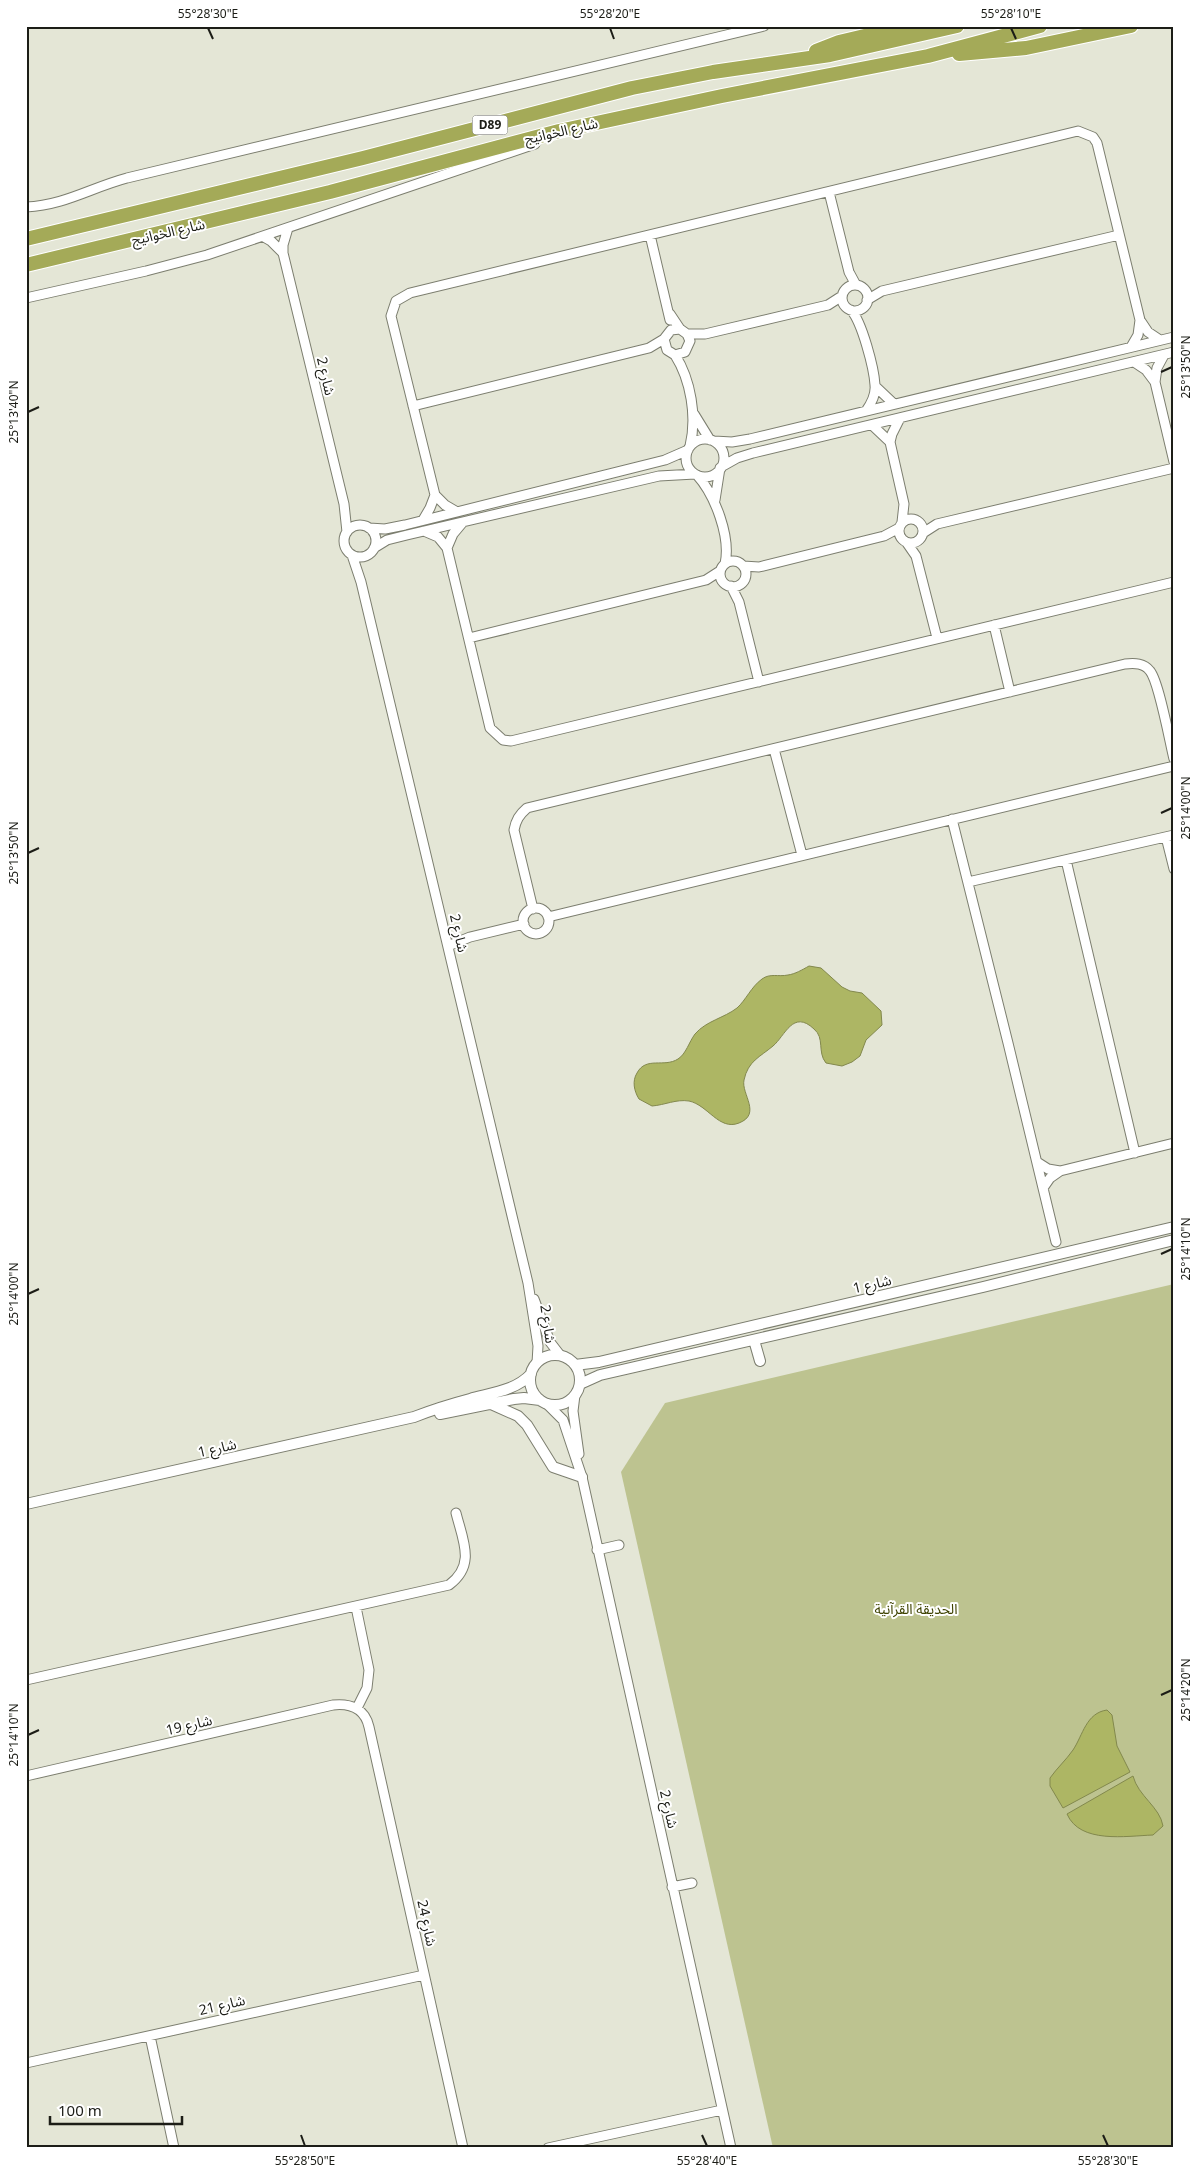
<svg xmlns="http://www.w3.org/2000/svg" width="1200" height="2174" font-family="'Noto Sans','Noto Sans Arabic',sans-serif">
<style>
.green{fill:#bdc390}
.water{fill:#adb664;stroke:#82884d}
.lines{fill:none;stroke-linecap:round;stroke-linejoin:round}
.minor-casing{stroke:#7c7e6f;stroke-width:11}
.tertiary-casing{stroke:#7c7e6f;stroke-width:12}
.trunk-casing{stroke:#fff;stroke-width:16}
.minor{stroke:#fff;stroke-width:9}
.tertiary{stroke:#fff;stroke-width:10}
.trunk{stroke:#a4aa58;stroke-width:14}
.ticks{fill:none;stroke:#1c1d17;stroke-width:2}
.labels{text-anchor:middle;stroke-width:4;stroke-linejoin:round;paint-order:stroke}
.shield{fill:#fff;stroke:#60615d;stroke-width:1}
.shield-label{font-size:12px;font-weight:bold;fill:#1c1d17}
.street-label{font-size:14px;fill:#1c1d17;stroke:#fff}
.park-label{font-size:14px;fill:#3e4200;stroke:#fff}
.neatline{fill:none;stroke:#1c1d17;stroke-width:2}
.ticks-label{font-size:12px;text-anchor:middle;fill:#1c1d17}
</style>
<rect width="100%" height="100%" fill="#e4e6d6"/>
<path class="green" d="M1174 1284V2148H773L621 1472 665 1403Z"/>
<path class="water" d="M809 966 821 968 842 987 850 991 862 993 881 1011 882 1025 866 1040 860 1056 852 1062 842 1066 826 1063C817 1052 825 1038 814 1029 793 1009 785 1036 773 1046 760 1057 748 1061 744 1080 741 1094 762 1114 739 1123 719 1131 708 1105 689 1101 676 1099 665 1105 652 1106L639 1099C634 1091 632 1081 637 1073 646 1056 664 1068 678 1059 686 1054 689 1042 695 1034 706 1021 724 1018 737 1008 746 1000 751 987 762 979 770 973 778 977 788 975 795 974 802 970 809 966Z
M1107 1710 1112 1715 1117 1746 1130 1772 1063 1808 1050 1786V1778C1057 1768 1066 1760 1073 1750 1083 1735 1086 1713 1107 1710Z
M1133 1776C1138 1796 1160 1807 1163 1826L1153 1835C1126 1836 1080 1844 1067 1814Z"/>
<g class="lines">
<defs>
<path id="minor" d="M829 192 849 272 856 285
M26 207C65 205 90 188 127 178L764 26
M288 228 283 245V253L344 504 347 532
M650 235 670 320
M264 237 271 241 283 253
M842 298a13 13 0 1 1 26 0a13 13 0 1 1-26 0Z
M26 298 146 271 207 255 535 144
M867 300 882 291 1119 235
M851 310C862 322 874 368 875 385 876 394 871 404 866 411
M670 314 680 329 687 334 690 341 685 352 675 355 667 350 664 339 671 330 680 329
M1140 320 1148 332 1160 340
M687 334H705L828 305 842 296
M675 355C691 380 697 417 690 446
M1134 362 1146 370 1155 382 1174 462
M1155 382 1157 368 1164 355
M875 386 894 404
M413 406 649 348 664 339
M694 414 710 440
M872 425 890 442 904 504 902 522
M686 458a19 19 0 1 1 38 0a19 19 0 1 1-38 0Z
M714 441 732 442 750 439 1174 337
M890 442 892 434 900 418
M721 467 737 458 753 453 1174 352
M697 475C715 495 731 537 725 564
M435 495 445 505 457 512
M715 500 720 468
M899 531a12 12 0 1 1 24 0a12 12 0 1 1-24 0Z
M423 520 430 508 435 495 391 316 396 301 410 293 1078 131 1093 137 1097 143 1140 320 1138 335 1131 347
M344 541a16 16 0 1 1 32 0a16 16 0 1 1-32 0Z
M369 528 385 529 405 525 665 460 688 450
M424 531 438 537 447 548 490 728 503 740 511 741 1174 582
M923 533 937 524 1174 468
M907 543 916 556 937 638
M374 548 387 540 407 535 659 476 695 474
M447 548 453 534 463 522
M352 555 361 582 528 1283 538 1346 537 1363
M720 574a13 13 0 1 1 26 0a13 13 0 1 1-26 0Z
M743 566 759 567 884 536 899 528
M731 586 739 602 759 682
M994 625 1010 692
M469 638 706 580 720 571
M774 749 802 855
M952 819 1008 1043 1056 1242
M1166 837 1174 869
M1066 860 1135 1153
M968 882 1174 835
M523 921a13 13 0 1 1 26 0a13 13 0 1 1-26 0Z
M533 909 514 830C516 820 519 815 527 808L1125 664C1135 663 1144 663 1150 671 1159 682 1170 743 1174 759
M548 917 1174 766
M448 946 470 937 524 924
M1037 1162 1048 1169 1060 1171 1174 1143
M1043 1188 1050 1178 1060 1171
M534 1299 550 1342 560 1355
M575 1395 573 1411 579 1454
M547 1404 563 1420 582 1477 731 2148
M597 1550 619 1545
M356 1607 369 1670 367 1688 357 1708
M26 1680 449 1585C476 1565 463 1541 456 1513
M26 1776 333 1705C351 1703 365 1709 369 1727L463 2148
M672 1887 692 1883
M150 2036 174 2148
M26 2063 424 1975
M548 2148 722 2110"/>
<path id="tertiary" d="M754 1340 760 1361
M530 1380a25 25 0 1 1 50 0a25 25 0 1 1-50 0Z
M575 1365 599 1362 1174 1227
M580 1384 600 1375 983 1287 1174 1240
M491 1404 518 1416 527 1425 553 1467 582 1477
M440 1414 514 1399 524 1398 540 1400
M26 1504 414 1417C432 1410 451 1404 470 1399 491 1393 515 1391 531 1374"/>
<path id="trunk" d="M816 51 839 42 907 26
M959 54 1026 48 1131 26
M26 239 363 158 632 88 713 72 830 55 957 26
M26 265 330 192 559 131 722 96 928 56 1040 26"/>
</defs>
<use href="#minor" class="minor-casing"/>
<use href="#tertiary" class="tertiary-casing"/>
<use href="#trunk" class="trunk-casing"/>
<use href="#minor" class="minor"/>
<use href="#tertiary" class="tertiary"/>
<use href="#trunk" class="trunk"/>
</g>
<path class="ticks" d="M208 28 213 39M610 28 614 39M1011 28 1016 39M1161 372 1172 367M28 412 39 407M1161 813 1172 808M28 853 39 848M1161 1254 1172 1249M28 1294 39 1289M1161 1695 1172 1690M28 1735 39 1730M301 2135 305 2146M702 2135 707 2146M1103 2135 1108 2146"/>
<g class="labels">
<rect class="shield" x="472.5" y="115.5" width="35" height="19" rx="4"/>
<g class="shield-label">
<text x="490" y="129">D89</text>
</g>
<g class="street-label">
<text transform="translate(561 131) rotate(-13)" y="5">شارع الخوانيج</text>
<text transform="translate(168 232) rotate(-13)" y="5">شارع الخوانيج</text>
<text transform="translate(326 376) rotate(77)" y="5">شارع 2</text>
<text transform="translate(459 933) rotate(77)" y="5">شارع 2</text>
<text transform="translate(872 1284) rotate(-13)" y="5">شارع 1</text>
<text transform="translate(548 1324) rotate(82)" y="5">شارع 2</text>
<text transform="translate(217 1448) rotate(-13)" y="5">شارع 1</text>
<text transform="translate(189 1725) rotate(-13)" y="5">شارع 19</text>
<text transform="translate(669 1809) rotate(77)" y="5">شارع 2</text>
<text transform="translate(427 1923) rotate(78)" y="5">شارع 24</text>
<text transform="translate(222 2005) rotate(-13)" y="5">شارع 21</text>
</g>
<g class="park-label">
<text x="916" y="1614">الحديقة القرآنية</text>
</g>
</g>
<rect width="1200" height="2174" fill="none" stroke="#ffffff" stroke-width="55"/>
<path d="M50 2116v8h132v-8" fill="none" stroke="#1c1d17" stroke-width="2.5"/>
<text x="58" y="2116" font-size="15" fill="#1c1d17" stroke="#ffffff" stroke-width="4" paint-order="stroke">100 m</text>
<rect x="28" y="28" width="1144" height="2118" class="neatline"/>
<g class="ticks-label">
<text x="208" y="18">55°28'30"E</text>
<text x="610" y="18">55°28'20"E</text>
<text x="1011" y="18">55°28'10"E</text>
<text transform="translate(1186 367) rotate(-90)" y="4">25°13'50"N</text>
<text transform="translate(14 412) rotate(-90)" y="4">25°13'40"N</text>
<text transform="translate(1186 808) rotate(-90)" y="4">25°14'00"N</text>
<text transform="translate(14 853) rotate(-90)" y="4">25°13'50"N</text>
<text transform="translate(1186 1249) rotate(-90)" y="4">25°14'10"N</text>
<text transform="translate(14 1294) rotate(-90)" y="4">25°14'00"N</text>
<text transform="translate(1186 1690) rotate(-90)" y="4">25°14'20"N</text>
<text transform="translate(14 1735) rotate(-90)" y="4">25°14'10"N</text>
<text x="305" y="2165">55°28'50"E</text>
<text x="707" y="2165">55°28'40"E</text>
<text x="1108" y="2165">55°28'30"E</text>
</g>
</svg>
